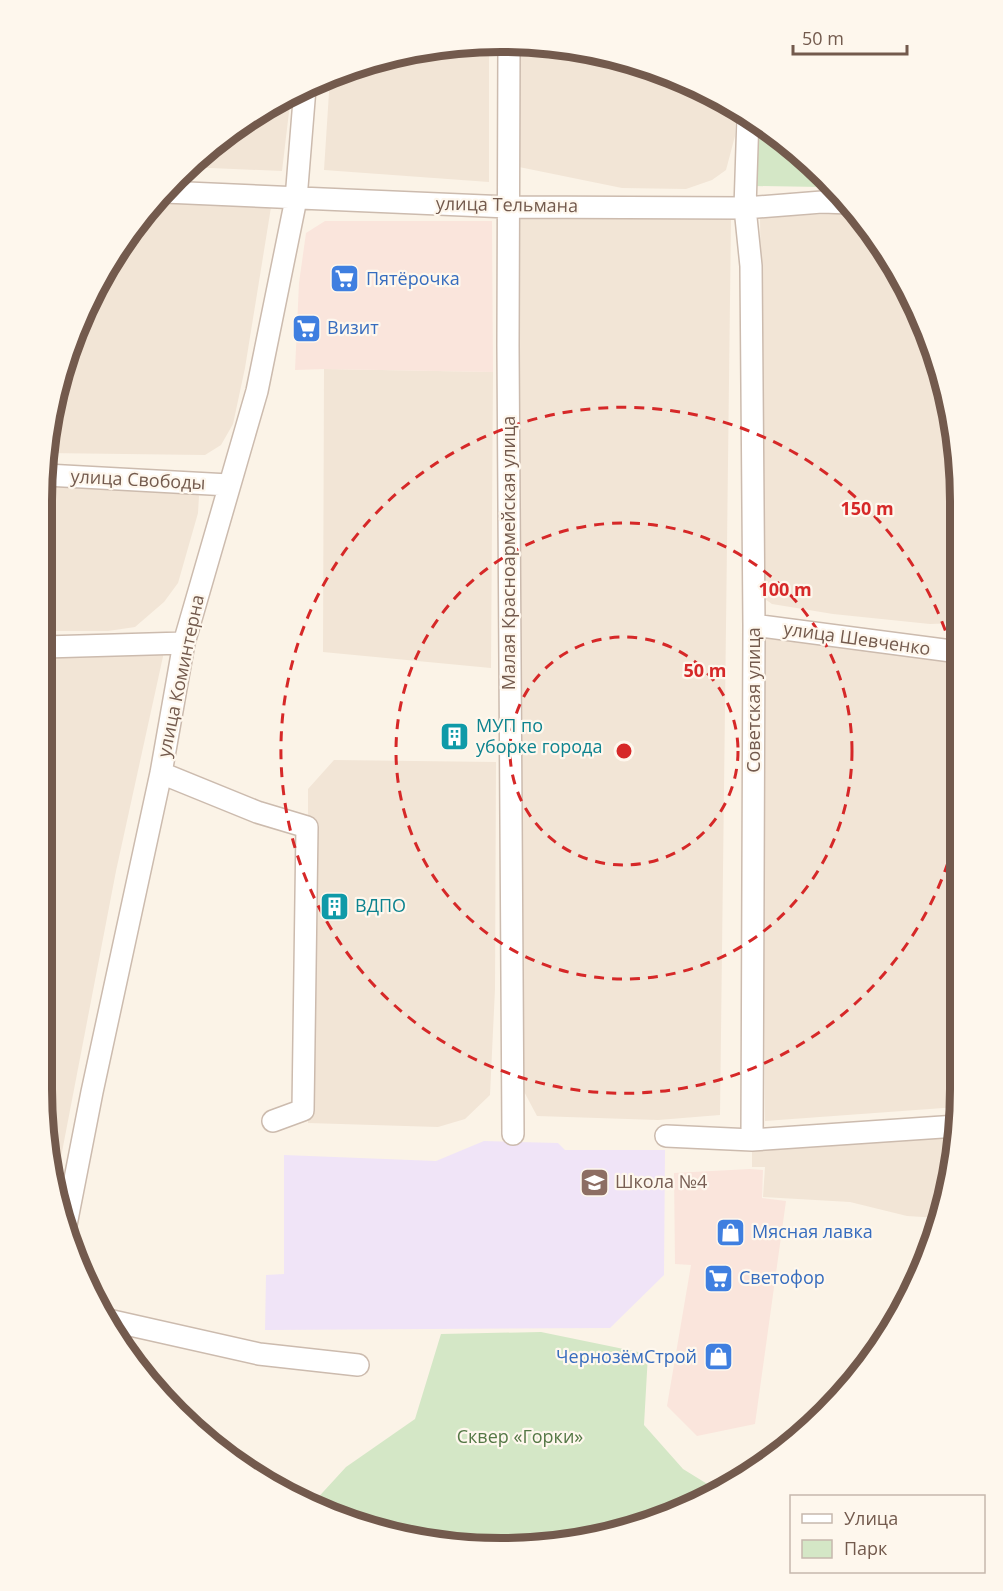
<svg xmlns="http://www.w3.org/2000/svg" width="1003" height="1591" font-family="'Open Sans',sans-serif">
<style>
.residential{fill:#f2e5d6}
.commercial{fill:#fae5dc}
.education{fill:#f0e4f7}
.green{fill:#d4e7c6}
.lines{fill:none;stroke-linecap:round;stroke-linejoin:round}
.minor-casing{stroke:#ccbbae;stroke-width:24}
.minor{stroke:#fff;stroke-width:21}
.ring{fill:none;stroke:#d62828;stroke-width:3;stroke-dasharray:10 8}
.labels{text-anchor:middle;stroke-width:4.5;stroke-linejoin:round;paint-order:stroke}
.street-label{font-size:18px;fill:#735a4d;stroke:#fef7ed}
.shop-label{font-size:18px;fill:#366cbe;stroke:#fef7ed;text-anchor:start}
.culture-label{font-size:18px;fill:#0d838f;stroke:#fef7ed;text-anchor:start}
.education-label{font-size:18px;fill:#785e54;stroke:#fef7ed;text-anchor:start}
.park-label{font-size:18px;fill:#557846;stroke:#fef7ed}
.rim{fill:none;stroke:#735a4d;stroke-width:8}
.centre{fill:#d62828;stroke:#fef7ed;stroke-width:3}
.ring-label{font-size:18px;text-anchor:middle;font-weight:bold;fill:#d62828;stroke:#fef7ed;stroke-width:4.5;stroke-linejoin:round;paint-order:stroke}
</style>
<rect width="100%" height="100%" fill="#fbf3e7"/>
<path class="residential" d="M532 43 621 58 705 90 735 108V136L726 170 712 180 686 189 622 188 519 167 517 44Z
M489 44V182L324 170 330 77 354 66 442 46Z
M291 95 282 171 188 167 199 156 272 103Z
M163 194 273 195 245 368 233 424 221 445 205 455 46 453V442L77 325 137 221Z
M858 213 900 272 945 382 960 471 959 623 930 624 833 614 772 604 765 599 760 217Z
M510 215 731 219 720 1115 658 1120 537 1116 520 1084Z
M324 369 493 372 491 668 323 652Z
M46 481 191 485 199 496 198 513 178 583 164 602 135 627 108 631H45Z
M761 621 959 647 957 1107 765 1121Z
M45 649 164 652 116 871 57 1178 42 1089Z
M334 760 496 762 495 989 490 1095 465 1119 438 1127 308 1123V789Z
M957 1118V1149L939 1218 907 1216 850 1202 763 1197 765 1167H752V1133Z"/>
<path class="commercial" d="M325 221H492L493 372 324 369 295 370 299 283 306 233Z
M750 1169 763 1170 762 1198 786 1201 755 1424 697 1436 667 1406 691 1265 675 1264 674 1173Z"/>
<path class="education" d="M484 1141 558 1143 565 1150H665L664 1275 610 1328 265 1330 266 1275 284 1274V1155L436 1161Z"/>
<path class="green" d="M755 121 781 137 822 175V187L755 186Z
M541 1332 648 1354 644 1425 683 1469 717 1490 621 1533 472 1548 353 1524 313 1503 346 1467 415 1419 441 1334Z"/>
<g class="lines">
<defs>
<path id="minor" d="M509 44 508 346 513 1134
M748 116 745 208 751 266 754 625 752 1140
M165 192 508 207 745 208 822 202 850 203
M46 475 229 485
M754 625 959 652
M45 647 184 643
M161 773 257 812 307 827 303 1110 273 1121
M666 1136 752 1140 957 1126
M65 1230 92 1092 161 773 184 643 257 391 296 199 305 88
M108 1320 259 1354 358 1365"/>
</defs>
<use href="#minor" class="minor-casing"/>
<use href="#minor" class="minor"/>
</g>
<g class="ring">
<circle cx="624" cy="751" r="114"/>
<circle cx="624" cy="751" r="228"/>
<path d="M958 828A343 343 0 1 1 959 677"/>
</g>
<defs>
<symbol id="supermarket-square" viewBox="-11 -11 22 22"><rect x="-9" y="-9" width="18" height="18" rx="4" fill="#3f7fe0" stroke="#fef7ed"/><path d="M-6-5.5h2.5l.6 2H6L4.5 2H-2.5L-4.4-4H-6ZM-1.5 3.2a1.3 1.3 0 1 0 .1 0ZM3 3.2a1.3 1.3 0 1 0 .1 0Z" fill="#fff"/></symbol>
<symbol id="building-square" viewBox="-11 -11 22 22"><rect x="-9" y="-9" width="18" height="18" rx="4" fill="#0f9aa8" stroke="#fef7ed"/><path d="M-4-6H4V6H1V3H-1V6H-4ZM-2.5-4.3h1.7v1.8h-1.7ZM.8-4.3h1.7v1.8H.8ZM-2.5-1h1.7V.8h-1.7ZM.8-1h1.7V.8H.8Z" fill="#fff"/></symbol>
<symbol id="school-square" viewBox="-11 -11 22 22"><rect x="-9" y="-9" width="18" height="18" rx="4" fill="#8d6e63" stroke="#fef7ed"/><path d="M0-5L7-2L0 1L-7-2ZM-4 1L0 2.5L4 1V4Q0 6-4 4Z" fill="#fff"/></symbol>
<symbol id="shop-square" viewBox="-11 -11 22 22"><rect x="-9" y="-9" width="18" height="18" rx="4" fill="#3f7fe0" stroke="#fef7ed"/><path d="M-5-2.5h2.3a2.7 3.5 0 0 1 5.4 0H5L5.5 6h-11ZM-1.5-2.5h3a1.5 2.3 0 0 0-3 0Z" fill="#fff"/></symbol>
</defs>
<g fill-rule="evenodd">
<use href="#supermarket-square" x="328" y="262" width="33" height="33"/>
<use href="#supermarket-square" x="290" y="312" width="33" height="33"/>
<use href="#building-square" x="438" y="720" width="33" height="33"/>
<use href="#building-square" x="318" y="890" width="33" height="33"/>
<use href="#school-square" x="578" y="1166" width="33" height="33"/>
<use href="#shop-square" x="714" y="1216" width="33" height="33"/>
<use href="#supermarket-square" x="702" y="1262" width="33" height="33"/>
<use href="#shop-square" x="702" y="1340" width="33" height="33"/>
</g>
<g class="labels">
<g class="street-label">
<text transform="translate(507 205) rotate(1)" y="6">улица Тельмана</text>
<text transform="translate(138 480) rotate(3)" y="6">улица Свободы</text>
<text transform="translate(509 553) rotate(-90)" y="6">Малая Красноармейская улица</text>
<text transform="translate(857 639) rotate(8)" y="6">улица Шевченко</text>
<text transform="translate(181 676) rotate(-78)" y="6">улица Коминтерна</text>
<text transform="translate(754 700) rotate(-90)" y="6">Советская улица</text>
</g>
<g class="shop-label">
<text x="366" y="285">Пятёрочка</text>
<text x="327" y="334">Визит</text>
<text x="752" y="1238">Мясная лавка</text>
<text x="739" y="1284">Светофор</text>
<text x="697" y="1363" text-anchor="end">ЧернозёмСтрой</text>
</g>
<g class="culture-label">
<text x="476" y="732">МУП по<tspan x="476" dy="21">уборке города</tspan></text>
<text x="355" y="912">ВДПО</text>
</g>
<g class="education-label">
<text x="615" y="1188">Школа №4</text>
</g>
<g class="park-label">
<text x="520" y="1443">Сквер «Горки»</text>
</g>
</g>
<path d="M0 0H1003V1591H0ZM501 52H501A449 449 0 0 1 950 501V1089A449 449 0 0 1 501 1538H501A449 449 0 0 1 52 1089V501A449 449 0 0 1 501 52Z" fill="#fef7ed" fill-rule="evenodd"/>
<path class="rim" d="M501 52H501A449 449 0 0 1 950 501V1089A449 449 0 0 1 501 1538H501A449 449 0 0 1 52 1089V501A449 449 0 0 1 501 52Z"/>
<circle cx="624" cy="751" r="9" class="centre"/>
<g class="ring-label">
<text x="867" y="515">150 m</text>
<text x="785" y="596">100 m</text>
<text x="705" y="677">50 m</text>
</g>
<rect x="790" y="1495" width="195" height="78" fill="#fef7ed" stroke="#c6b8ad" stroke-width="1.5"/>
<rect x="802" y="1514" width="30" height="9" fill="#ffffff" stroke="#c6b8ad" stroke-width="1.5"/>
<text x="844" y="1525" font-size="18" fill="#735a4d">Улица</text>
<rect x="802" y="1540" width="30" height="18" fill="#d4e7c6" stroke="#c6b8ad" stroke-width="1.5"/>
<text x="844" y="1555" font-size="18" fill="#735a4d">Парк</text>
<path d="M793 45v9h114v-9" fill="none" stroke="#735a4d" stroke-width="3"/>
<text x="802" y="45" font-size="18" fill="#735a4d" stroke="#fef7ed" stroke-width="4.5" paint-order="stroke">50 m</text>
</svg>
